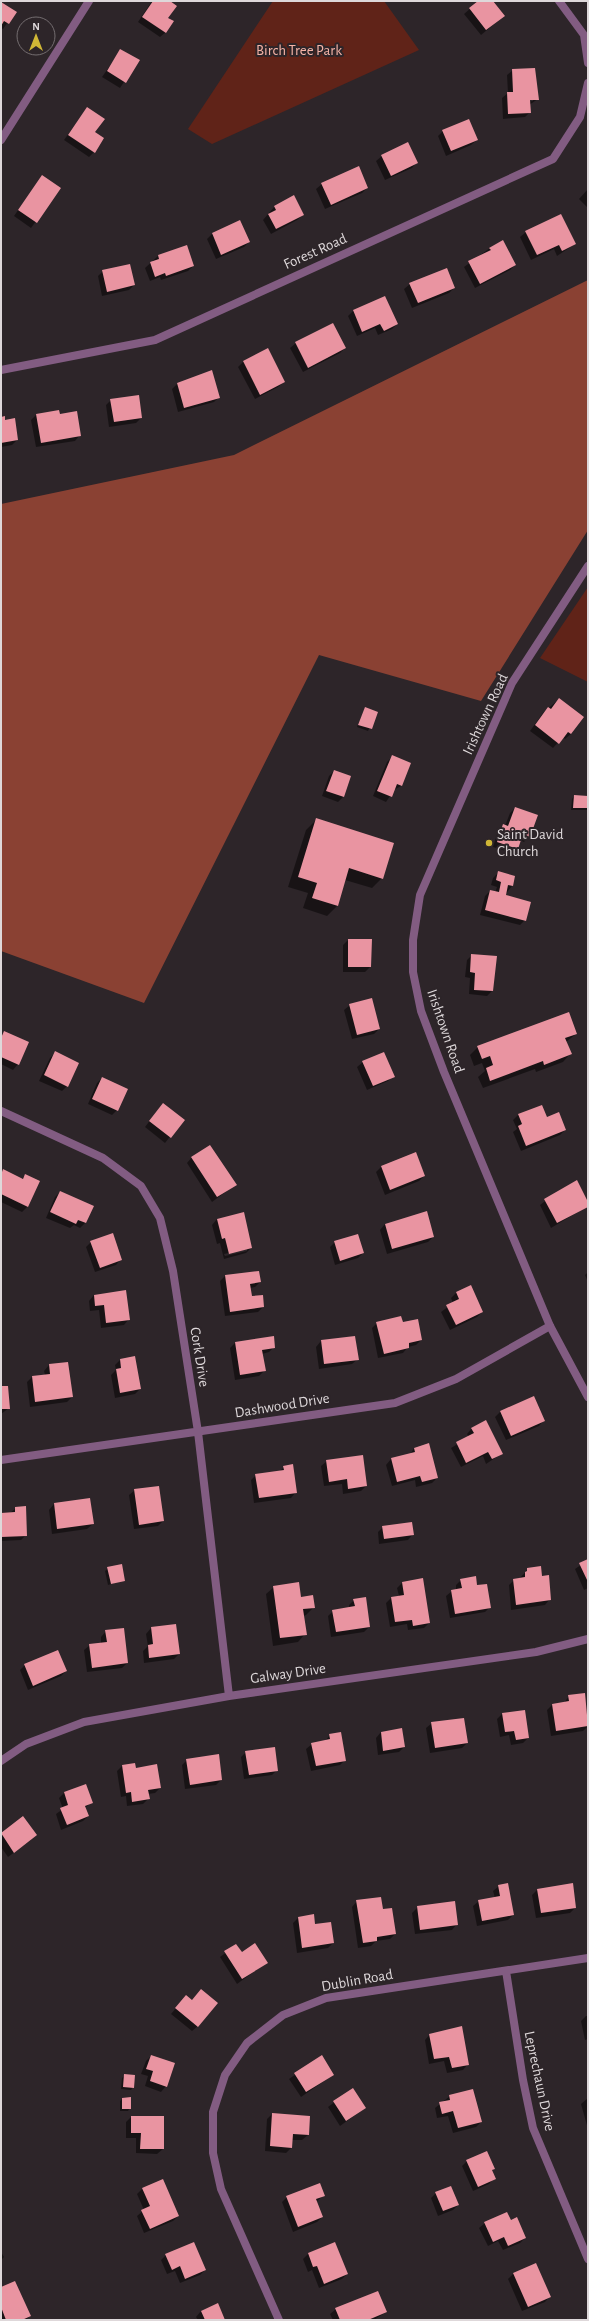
<svg xmlns="http://www.w3.org/2000/svg" width="589" height="2321" font-family="'Alegreya Sans',sans-serif">
<style>
.green{fill:#602318}
.forest{fill:#8a4133}
.shadow{fill:#0007;fill-rule:evenodd}
.building{fill:#e994a1}
.lines{fill:none;stroke-linecap:round;stroke-linejoin:round}
.minor{stroke:#825c82;stroke-width:8}
.tertiary{stroke:#825c82;stroke-width:8}
.poi-dot{fill:#d0b736;stroke:#2d2529;stroke-width:1.5}
.labels{text-anchor:middle;stroke-width:4;stroke-linejoin:round;paint-order:stroke}
.park-label{font-size:15px;fill:#f5b3a6;stroke:#2d2529}
.street-label{font-size:15px;fill:#ded8da;stroke:#2d2529}
.poi-label{font-size:15px;fill:#ded8da;stroke:#2d2529;text-anchor:start}
</style>
<rect width="100%" height="100%" fill="#2d2529"/>
<path class="green" d="M273 1H384L419 50 212 144 188 129Z
M588 587V682L540 658Z"/>
<path class="forest" d="M588 280V530L481 701 319 655 144 1003 1 951V504L234 455Z"/>
<path class="shadow" d="M152 1H168L166 32 160 37 138 22Z
M479 1H492L498 21 481 35 464 14Z
M1 3 15 12 3 29 1 28Z
M121 50 138 61 120 88 102 77Z
M513 70 538 99 529 105 530 112 525 117 503 119 502 98 508 93 507 75ZM533 99V101L525 102V100Z
M87 108 94 133V152L89 157 64 140Z
M443 131 477 140 471 145 446 156 438 136Z
M382 156 417 162 412 168 385 180 376 161Z
M42 176 60 188 31 228 14 216Z
M322 184 367 188 362 193 325 209 316 189Z
M588 189V208L579 199Z
M275 206 303 215 297 220 271 234 263 220Z
M526 232 575 244 557 256 554 249 531 260 520 237Z
M212 234 249 242 244 247 216 259 207 239Z
M490 248 515 265 510 270 475 288 464 267Z
M158 256 193 266 188 271 161 280 160 277 150 281 145 268Z
M103 271 134 285 129 290 102 296 98 276Z
M410 284 454 288 449 293 412 308 404 289Z
M385 297 397 324 392 329 378 335 375 328 357 336 348 316 353 311Z
M296 343 345 348 340 353 303 372 290 348Z
M267 349 284 382 278 387 255 399 238 367 243 362Z
M212 372 219 397 214 402 178 412 172 389 177 384Z
M111 400 141 418 136 423 109 427 106 405Z
M36 415H59L80 435 75 441 36 447 31 420Z
M1 418 17 440 12 445 1 447Z
M559 699 571 734 565 739 563 737 553 748 530 731 543 713Z
M365 708 377 712 368 731 357 727Z
M392 757 410 764 401 786 394 790 386 802 373 796 387 762Z
M334 771 343 797 338 802 322 796 329 776Z
M574 796 588 797V810H571L572 799Z
M515 808 529 836 524 842 520 840 517 848 512 853 493 847 498 831 505 826 510 813Z
M317 819 382 878 372 888 345 880 337 906 327 916 303 908 308 893 288 887 306 830Z
M498 873 512 886 504 896 525 920 520 925 480 915 485 896 490 891 495 893 497 887 491 885 493 878Z
M348 940 370 967 365 972H343V945Z
M472 955 492 991 487 996 469 994 470 978 465 977 467 960Z
M350 1005 379 1029 374 1034 352 1039 344 1010Z
M4 1032 18 1064 13 1070 1 1064V1036Z
M576 1034 566 1042 570 1054 563 1062 536 1072 535 1069 483 1088 478 1077 485 1071 482 1063 474 1066 470 1055 478 1047Z
M55 1053 67 1086 62 1091 39 1081 50 1058Z
M363 1062 393 1076 388 1081 367 1090 357 1067Z
M102 1078 117 1110 112 1115 88 1104 97 1083Z
M158 1110 183 1120 165 1143 145 1127Z
M518 1115 546 1118 565 1130 560 1135 521 1151 513 1132 517 1129 513 1120Z
M192 1157 235 1185 212 1202 187 1163Z
M381 1167 424 1176 419 1181 385 1195 376 1172Z
M4 1171 22 1179 25 1175 28 1206 22 1212 1 1202V1173Z
M576 1181 588 1206 551 1228 540 1205 558 1191Z
M60 1192 92 1207 85 1223 80 1228 74 1225 70 1228 46 1218 55 1197Z
M217 1219 251 1248 246 1253 224 1259 220 1243 217 1244 212 1225ZM247 1249V1251L225 1256 224 1254Z
M385 1224 433 1237 428 1242 387 1254 380 1230Z
M91 1242 121 1259 116 1265 95 1272 86 1247Z
M335 1242 363 1253 358 1258 335 1265 330 1247Z
M259 1272 260 1282 255 1287 250 1288 251 1297 263 1307 258 1312 225 1316 220 1281 225 1276Z
M588 1272V1282L585 1275Z
M470 1286 482 1312 477 1317 450 1330 441 1312 453 1303 451 1298 456 1293Z
M94 1295 129 1319 124 1325 101 1328 99 1310 90 1311 89 1301Z
M377 1323 421 1340 416 1345 408 1347 403 1353 378 1358 372 1328Z
M355 1337 358 1359 352 1364 319 1369 316 1347 321 1341Z
M235 1343 274 1347 269 1352 262 1354 264 1371 259 1376 235 1380 230 1348Z
M120 1360 140 1389 135 1394 115 1398 111 1375 116 1370 115 1365Z
M49 1365 72 1397 67 1402 30 1407 27 1382 32 1377 45 1375 44 1371Z
M1 1387 9 1408 1 1414Z
M533 1397 544 1420 539 1426 506 1440 495 1417 500 1412Z
M472 1428 501 1454 486 1464 483 1456 461 1467 451 1448 469 1437 467 1434Z
M414 1448 437 1478 432 1483 416 1487 415 1480 392 1486 386 1465 391 1459 410 1455Z
M327 1461 366 1486 361 1491 343 1494 342 1484 324 1486 321 1466Z
M284 1467 296 1492 291 1498 254 1503 251 1480 256 1475 279 1472Z
M135 1490 163 1521 158 1526 134 1529 129 1495Z
M89 1500 93 1524 87 1529 52 1534 49 1510 54 1504Z
M16 1508 26 1535 21 1540 1 1541V1514L10 1513Z
M383 1527 413 1534 408 1540 379 1544 378 1532Z
M588 1560V1588L584 1590 575 1569Z
M108 1568 124 1580 108 1585 105 1571Z
M528 1569 541 1577 550 1599 545 1605 511 1610 509 1585 514 1580 520 1578Z
M461 1580 476 1586 490 1607 485 1612 450 1618 446 1596 452 1591 456 1590V1585Z
M403 1582 429 1623 424 1628 408 1630 407 1624 390 1627 386 1603 391 1598 399 1596 397 1588Z
M274 1587 300 1598 314 1607 306 1615 303 1616 305 1634 298 1642 273 1646 266 1594Z
M354 1600 369 1627 364 1632 331 1637 328 1616 333 1611 349 1608V1605Z
M151 1628 179 1654 174 1659 144 1663 143 1651 148 1646 146 1634Z
M106 1631 127 1663 122 1668 87 1672 84 1650 90 1645 101 1644V1637Z
M25 1665 66 1671 61 1676 28 1690 20 1670Z
M584 1694 588 1726 583 1731 551 1736 547 1710 552 1705 564 1703 569 1696Z
M502 1714 528 1738 523 1743 511 1745 509 1735 500 1737 497 1719Z
M432 1723 467 1743 462 1748 430 1753 426 1728Z
M381 1732 404 1747 399 1752 378 1755 376 1738Z
M330 1735 345 1760 340 1765 311 1771 306 1749 312 1744 325 1741Z
M246 1752 277 1770 272 1775 244 1779 241 1757Z
M187 1760 221 1780 216 1785 185 1789 182 1765Z
M122 1766 135 1769 160 1788 155 1793 148 1794V1799L143 1804 127 1806 126 1796 121 1797 117 1771Z
M85 1785 92 1802 85 1808 88 1816 83 1821 61 1830 56 1814 63 1809 59 1798 64 1793Z
M23 1818 31 1840 8 1857 1 1847V1834Z
M499 1886 513 1915 508 1920 477 1926 473 1906 479 1901 495 1898 493 1891Z
M537 1890 575 1908 570 1913 536 1918 532 1895Z
M357 1901 382 1910 395 1934 390 1939 376 1941 371 1946 358 1948 352 1907Z
M418 1907 457 1924 452 1930 415 1934 412 1913Z
M298 1918 315 1926 333 1943 328 1948 297 1953 293 1923Z
M236 1945 241 1954 266 1963 237 1984 220 1957Z
M181 2002 198 2026 192 2031 171 2014Z
M586 2016H588V2039L585 2040 581 2021Z
M430 2034 468 2064 463 2070 447 2073 444 2061 429 2064 425 2040Z
M151 2056 166 2086 161 2092 145 2086 148 2076 141 2074 146 2061Z
M322 2056 333 2075 301 2097 289 2079Z
M125 2075 133 2087 131 2090 121 2089 122 2078Z
M352 2089 365 2108 340 2126 328 2107Z
M450 2096 481 2122 476 2127 453 2133 448 2116 437 2118 435 2108Z
M588 2098V2129L581 2104Z
M122 2099 130 2108 128 2111H120V2101Z
M272 2114 309 2116 308 2135 302 2140H292V2147L286 2153 265 2151 267 2119Z
M131 2117 163 2149 157 2154 136 2153V2138H126V2122Z
M467 2161 494 2169 491 2171 494 2178 489 2184 473 2191 462 2166Z
M142 2189 178 2216 173 2221 144 2233 137 2216 144 2210 137 2194Z
M436 2193 458 2205 453 2210 438 2216 431 2198Z
M324 2195 316 2202 322 2217 317 2222 293 2232 282 2202 287 2197Z
M511 2221 525 2238 520 2243 503 2250 498 2241 488 2246 479 2228 485 2223Z
M335 2243 347 2274 342 2279 319 2288 312 2270 308 2272 303 2259 308 2254Z
M1 2252 4 2257 1 2260Z
M166 2255 205 2270 200 2275 180 2283 175 2271 167 2274 161 2260Z
M536 2264 550 2296 545 2302 522 2311 508 2279 513 2274Z
M1 2288 30 2316 26 2320H1Z
M336 2309 386 2312 374 2320H333L330 2314Z
M201 2311 223 2320H198L196 2317Z"/>
<path class="building" d="M153 1H170L177 6 168 18 174 21 166 33 142 17Z
M478 1H493L505 16 486 30 469 8Z
M1 2 17 12 9 24 4 21 1 26Z
M120 49 140 60 126 83 107 71Z
M535 68 539 100H530L531 113 508 114 507 92H513L512 69Z
M87 107 105 119 95 132 104 138 95 153 68 135Z
M469 119 478 140 451 151 442 130Z
M408 142 418 163 391 176 381 155Z
M359 166 368 188 331 205 321 183Z
M42 175 61 188 37 223 18 210Z
M294 195 304 215 276 229 268 214 276 210 274 206Z
M561 214 576 244 562 251 559 245 537 255 525 231Z
M240 220 250 242 221 255 212 233Z
M503 240 516 265 480 284 468 261 491 250 489 248Z
M187 245 194 266 166 276 165 273 155 277 150 262 159 259 158 255Z
M130 264 135 285 107 292 102 270Z
M447 268 455 288 418 303 409 283Z
M385 296 398 324 384 331 380 324 362 332 353 310Z
M333 323 346 348 308 368 295 342Z
M268 348 285 382 260 395 243 361Z
M212 370 220 398 184 408 177 383Z
M139 395 142 418 114 422 110 399Z
M59 410 60 414 77 411 81 436 41 443 36 414Z
M5 416V420L15 418 18 440 1 443V417Z
M559 698 584 717 571 734 568 732 559 744 535 725 548 707 551 709Z
M365 707 378 712 372 729 358 725Z
M392 755 411 763 402 786 397 784 392 797 377 791Z
M334 770 351 776 344 797 326 791Z
M574 795 588 796V808H573Z
M515 807 538 815 530 837 523 834 518 849 497 842 503 824 508 826Z
M316 818 394 843 383 879 349 868 338 906 312 898 317 883 298 877Z
M498 871 515 876 513 886 508 885 506 895 531 902 526 921 485 910 490 890 499 892 501 882 496 880Z
M348 939H372L371 967H348Z
M471 954 497 956 493 991 474 990 475 973 470 972Z
M372 998 380 1029 357 1035 349 1004Z
M569 1012 577 1034 565 1038 572 1054 544 1065 543 1061 490 1081 486 1068 493 1065 490 1056 482 1059 477 1046Z
M4 1031 29 1042 19 1065 1 1057V1038Z
M55 1051 79 1063 68 1087 44 1075Z
M384 1052 395 1077 373 1086 362 1061Z
M102 1077 128 1089 118 1111 92 1099Z
M163 1103 185 1120 171 1138 149 1121Z
M542 1105 547 1117 559 1112 566 1130 526 1146 518 1126 522 1124 518 1114Z
M210 1145 237 1185 217 1197 191 1157Z
M416 1152 425 1176 390 1190 381 1166Z
M3 1169 23 1179 25 1174 40 1181 28 1207 1 1194V1175Z
M577 1180 588 1202V1207L557 1223 544 1199Z
M60 1191 94 1206 86 1223 78 1220 76 1224 50 1212Z
M427 1211 434 1237 392 1249 385 1224Z
M244 1212 252 1248 229 1254 225 1238 222 1239 217 1219Z
M113 1233 122 1260 100 1268 90 1241Z
M358 1234 364 1253 340 1261 334 1241Z
M259 1271 261 1282 250 1284 252 1296 263 1295 264 1307 230 1312 225 1275Z
M471 1285 483 1312 456 1325 446 1305 459 1299 456 1292Z
M126 1290 130 1320 106 1323 104 1305 95 1306 94 1295Z
M401 1316 403 1322 418 1319 422 1340 409 1343V1348L384 1354 376 1322Z
M274 1336 275 1348 262 1350 266 1371 240 1375 235 1342Z
M355 1336 359 1360 324 1364 321 1340Z
M135 1356 141 1389 120 1393 116 1369 121 1368 120 1359Z
M68 1362 73 1397 35 1402 32 1376 50 1374 49 1364Z
M1 1386H8L10 1409H1Z
M534 1396 545 1421 511 1436 500 1411Z
M486 1420 503 1454 492 1459 488 1452 466 1463 456 1442 474 1433 471 1428Z
M429 1443 438 1478 422 1482 420 1476 397 1482 391 1458 415 1452 414 1448Z
M363 1455 367 1486 348 1489 347 1479 329 1482 326 1460Z
M293 1464 297 1493 259 1498 255 1474 284 1470 283 1466Z
M159 1486 164 1521 139 1525 134 1489Z
M90 1498 94 1524 57 1529 54 1503Z
M26 1506 27 1536 1 1537V1513L15 1512V1507Z
M412 1522 414 1535 384 1539 382 1526Z
M588 1559V1582L579 1563Z
M122 1564 125 1581 111 1584 107 1567Z
M541 1566 542 1576 549 1575 551 1600 516 1605 513 1579 525 1577V1572L527 1571V1568Z
M476 1576 477 1585 487 1584 491 1608 455 1614 451 1590 462 1588 460 1579Z
M423 1578 430 1623 413 1626 412 1620 395 1622 391 1597 404 1595 402 1582Z
M299 1582 301 1597 313 1595 315 1608 303 1609 307 1635 280 1638 273 1586Z
M366 1597 370 1627 336 1632 332 1610 355 1606 353 1599Z
M176 1624 180 1654 149 1658 148 1645 153 1644 151 1627Z
M124 1628 128 1663 92 1668 89 1644 107 1642 105 1630Z
M58 1650 67 1671 33 1686 24 1664Z
M585 1693 588 1726 556 1731 552 1704 569 1701 568 1695Z
M525 1710 529 1738 516 1740 514 1731 505 1732 502 1713Z
M464 1718 468 1743 435 1748 431 1722Z
M402 1728 405 1747 383 1751 381 1732Z
M341 1732 346 1761 316 1766 311 1743 330 1739 329 1734Z
M275 1747 278 1771 249 1775 245 1751Z
M219 1754 222 1780 190 1785 186 1759Z
M135 1763 136 1768 157 1764 161 1788 148 1790 150 1799 132 1802 131 1792 126 1793 122 1765Z
M86 1784 93 1803 85 1806 89 1816 67 1825 60 1808 68 1805 64 1792Z
M23 1816 37 1835 14 1853 1 1833Z
M508 1883 514 1915 482 1921 478 1900 500 1896 498 1885Z
M573 1883 576 1908 541 1913 537 1889Z
M381 1897 383 1909 392 1908 396 1934 377 1937V1941L363 1943 356 1900Z
M455 1901 458 1925 420 1930 417 1906Z
M314 1914 315 1924 331 1922 334 1943 302 1948 298 1917Z
M255 1943 268 1963 242 1979 224 1951 236 1944 242 1952Z
M201 1989 218 2003 198 2027 175 2008 186 1995 192 2000Z
M462 2026 469 2065 452 2068 449 2057 434 2059 429 2034Z
M151 2055 175 2063 167 2087 150 2081 153 2071 146 2069Z
M322 2055 334 2075 306 2092 294 2073Z
M124 2074 135 2075 134 2088 123 2087Z
M353 2088 366 2108 346 2121 333 2101Z
M473 2089 482 2122 458 2128 453 2111 442 2114 439 2102 450 2100 449 2095Z
M131 2097V2109H122V2098Z
M272 2113 310 2116 309 2135 293 2134 292 2148 270 2146Z
M131 2116H164V2149H140L141 2133H131Z
M487 2151 495 2169 492 2170 496 2179 478 2187 466 2160Z
M163 2179 179 2216 150 2229 141 2210 150 2206 142 2188Z
M320 2183 325 2196 316 2199 323 2217 298 2227 286 2196Z
M451 2186 459 2205 443 2211 435 2192Z
M507 2212 511 2220 517 2217 526 2238 508 2246 504 2237 493 2242 484 2222Z
M194 2242 206 2270 185 2279 180 2266 172 2270 165 2254Z
M335 2242 348 2274 324 2284 317 2266 313 2267 308 2253Z
M536 2263 551 2297 528 2307 513 2273Z
M15 2281 31 2316 22 2320H6L1 2307V2287Z
M378 2291 387 2312 368 2320H340L335 2308Z
M218 2303 225 2320H205L201 2311Z"/>
<g class="lines">
<path class="minor" d="M559 1 584 35 588 63
M1 140 89 1
M1 370 155 340 553 159 580 117 588 83
M1 1111 103 1158 141 1186 160 1218 173 1271 198 1432 229 1696
M1 1460 395 1403 456 1379 550 1326
M1 1761 26 1744 84 1722 229 1696 536 1652 588 1639
M506 1971 523 2080 533 2128 588 2259
M279 2320 221 2189 213 2153V2112L225 2075 247 2043 283 2015 326 1998 588 1958"/>
<path class="tertiary" d="M588 566 512 683 420 895 413 940V972L421 1011 444 1072 550 1326 588 1397"/>
</g>
<circle class="poi-dot" cx="489" cy="843" r="4"/>
<g class="labels">
<g class="park-label">
<text x="299" y="55">Birch Tree Park</text>
</g>
<g class="street-label">
<text transform="translate(315 251) rotate(-24)" y="5">Forest Road</text>
<text transform="translate(485 714) rotate(-65)" y="5">Irishtown Road</text>
<text transform="translate(446 1031) rotate(71)" y="5">Irishtown Road</text>
<text transform="translate(200 1357) rotate(81)" y="5">Cork Drive</text>
<text transform="translate(282 1405) rotate(-9)" y="5">Dashwood Drive</text>
<text transform="translate(288 1673) rotate(-8)" y="5">Galway Drive</text>
<text transform="translate(357 1980) rotate(-10)" y="5">Dublin Road</text>
<text transform="translate(540 2081) rotate(78)" y="5">Leprechaun Drive</text>
</g>
<g class="poi-label">
<text x="497" y="839">Saint David<tspan x="497" dy="17">Church</tspan></text>
</g>
</g>
<rect width="589" height="2321" fill="none" stroke="#ded8da" stroke-width="4"/>
<g transform="translate(36 36)"><circle r="19" fill="#2d2529" stroke="#746d70"/>
<path d="M0-3L7 15L0 10L-7 15Z" fill="#d0b736"/>
<text y="-6" font-size="11" font-weight="bold" text-anchor="middle" fill="#ded8da">N</text>
</g>
</svg>
